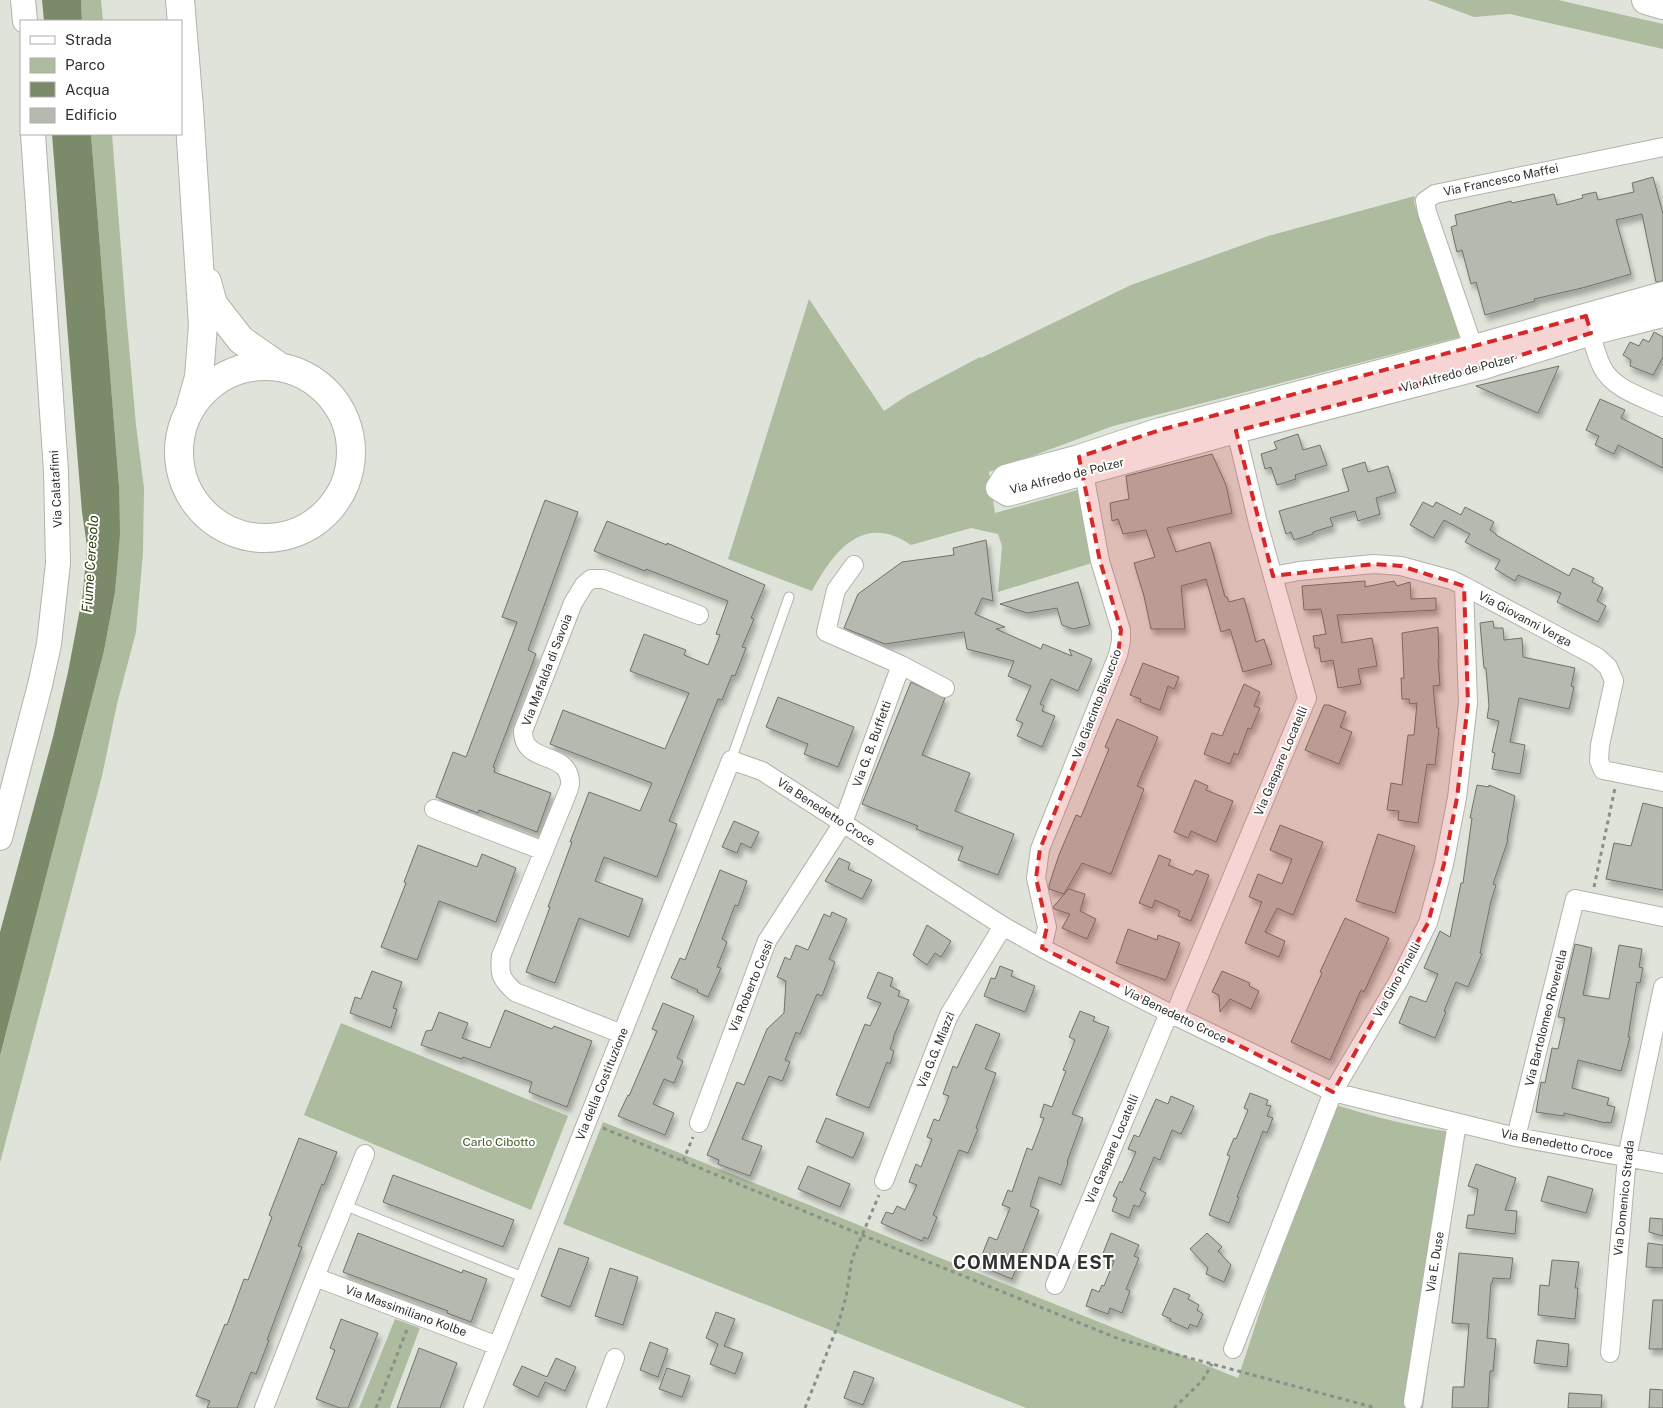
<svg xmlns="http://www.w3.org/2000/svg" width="1663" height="1408" font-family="'Public Sans',sans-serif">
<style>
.green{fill:#adbb9e}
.water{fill:#7b8b6a}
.building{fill:#b5b9b0;stroke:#6f736a;filter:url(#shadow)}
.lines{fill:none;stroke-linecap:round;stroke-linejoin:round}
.lane-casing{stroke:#b0b4ab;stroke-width:11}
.street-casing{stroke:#b0b4ab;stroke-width:20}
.secondary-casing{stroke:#b0b4ab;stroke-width:26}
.primary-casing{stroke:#b0b4ab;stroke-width:30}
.path{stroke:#8c8f89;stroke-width:3;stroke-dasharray:4 4;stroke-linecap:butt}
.lane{stroke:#fff;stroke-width:9}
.street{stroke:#fff;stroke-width:18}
.secondary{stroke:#fff;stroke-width:24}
.primary{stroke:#fff;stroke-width:28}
.marked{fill:#d62828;fill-opacity:0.2;stroke:#d62828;stroke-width:4;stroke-dasharray:10 6;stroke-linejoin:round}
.labels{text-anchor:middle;stroke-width:4;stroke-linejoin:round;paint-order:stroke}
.street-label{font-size:12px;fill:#30322e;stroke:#fff}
.park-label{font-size:12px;fill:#445b27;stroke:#fff}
.water-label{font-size:14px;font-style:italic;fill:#2f450f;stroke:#fff}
.district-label{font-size:18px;font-weight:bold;letter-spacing:1px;fill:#30322e;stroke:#fff}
</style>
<defs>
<filter id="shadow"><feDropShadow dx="3" dy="5.5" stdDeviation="2.5" flood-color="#0004"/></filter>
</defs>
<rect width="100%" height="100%" fill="#dfe3da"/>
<path class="green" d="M81 0H101L103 21H82Z
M1428 0H1558L1663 24V49L1510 14 1474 17Z
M91 134H112L126 313 136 425 144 488 143 553 136 632 117 704 102 776 0 1163V1056L104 651 115 592 119 486Z
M1415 196 1414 202 1460 337 1113 426 989 472 995 513 1081 489 1085 528 1092 563 998 592 1002 546 998 534 971 528 911 545C863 512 833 552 812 591L728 559 809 299 884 411 908 395 980 357 981 358 1131 285 1268 236Z
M341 1023 568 1116 531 1210 304 1115Z
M1329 1103C1372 1116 1415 1128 1459 1133L1423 1408H1026L563 1224 603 1122 1238 1378Z
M395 1319 420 1328 390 1408H359Z"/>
<path class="water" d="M42 0H81L82 21H44Z
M52 134H91L119 486 120 534 115 592 104 651 0 1056V932L53 737 68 672 83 593 87 546 82 512 76 439Z"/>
<path class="building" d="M1653 177 1663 214V281L1656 282 1642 214 1616 220 1631 274 1582 288 1534 299 1535 301 1485 315 1476 282 1471 284 1462 250 1457 252 1451 227 1457 225 1455 215 1511 201 1512 203 1554 194 1557 205 1583 198 1582 195 1596 192 1598 200 1634 192 1632 183Z
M1654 332 1663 337V357L1653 375 1630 366 1631 360 1623 355 1630 342 1639 346 1643 339 1649 342Z
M1559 366 1538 413 1476 386Z
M1600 399 1625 410 1621 418 1663 439V468L1618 445 1614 454 1595 445 1599 436 1586 430Z
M1298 434 1303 450 1320 445 1327 465 1295 475 1296 479 1277 485 1271 467 1265 469 1261 454 1277 449 1274 442Z
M1212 454 1226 485 1232 513 1167 528 1176 552 1210 542 1225 597H1227L1229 602 1244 598 1256 642 1264 639 1272 664 1243 672 1230 629 1221 632 1206 579 1181 586 1185 629H1151L1144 596 1134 563 1155 557 1146 530 1123 534 1118 519 1112 521 1110 503 1129 499 1126 476Z
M1365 462 1368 472 1388 466 1396 492 1376 498 1380 514 1358 521 1355 511 1330 518 1333 526 1313 532V534L1294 540 1291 532 1286 534 1279 511 1349 491 1342 469Z
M545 500 578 512 528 650 536 654 493 767 495 768 494 772 551 793 537 832 479 810 478 813 436 797 453 752 466 757 517 622 502 617Z
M1423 502 1433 507 1436 502 1461 515 1465 507 1494 522 1490 530 1496 534V535L1569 576 1573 568 1594 578 1592 582 1603 588 1597 601 1606 606 1598 622 1557 602 1561 593 1518 575 1515 581 1495 569 1500 560 1465 542 1470 534 1444 520 1433 538 1410 525Z
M607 521 667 545V543L765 585 751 618 754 619 742 647 746 648 735 676 732 675 722 700 718 699 669 821 677 824 657 877 604 857 595 881 643 899 629 937 579 918 555 983 526 972 550 907H548L572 842H570L589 792 640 811 652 783 550 744 563 710 665 749 689 693 630 671 644 634 686 650 684 655 708 665 720 635 716 634 728 601 646 569 645 571 594 551Z
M986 540 993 601 982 598 975 614 1005 627 996 629 1041 649 1043 644 1072 656 1069 649 1092 659 1078 691 1051 679 1040 704 1044 706 1042 711 1055 716 1042 747 1017 736 1023 723 1016 720 1031 686 1008 676 1014 661 967 649 964 632 885 644 844 628 858 594 902 562 954 555 953 548Z
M1365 581V587L1394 581 1397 586 1410 582 1411 599 1436 598V610L1337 615 1342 643 1372 638 1377 666 1358 669 1361 684 1338 688 1333 660 1321 662 1319 648H1315L1313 636 1326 634 1321 609 1304 610 1302 586Z
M1078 582 1090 625 1073 629 1062 625 1057 608 1027 613 1000 604Z
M1493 621 1494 628H1503L1504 640 1522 638 1523 657 1575 668 1571 686 1574 687 1569 709 1519 698 1510 742 1525 745 1520 774 1492 769 1495 753 1492 752 1499 721 1487 718 1489 706 1486 668H1484L1480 623Z
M1438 627 1439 659H1438L1440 685 1433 686 1437 728H1439L1435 765 1427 764 1418 823 1398 820 1399 811 1387 810 1391 783 1402 785 1408 735H1414L1417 703 1410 704 1409 699H1402L1401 678H1404L1402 633Z
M1143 663 1179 677 1174 689 1168 686 1160 710 1140 702 1141 699 1130 695Z
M911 682 945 698 922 755 970 773 955 811 1014 834 998 875 958 860 963 847 916 829 918 826 862 804Z
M1244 684 1260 692 1254 706 1260 708 1251 729 1248 728 1238 755 1234 753 1230 764 1204 754 1212 733 1222 736Z
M778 697 854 727 838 767 804 754 808 744 766 727Z
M1324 705H1329L1346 712 1340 727 1352 732 1339 764 1305 750Z
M1117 719 1158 737 1137 786 1144 789 1111 874 1082 863 1064 894 1049 889V885L1059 855 1076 815 1081 817 1109 749 1105 747Z
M1195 780 1208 786 1206 790 1233 801 1216 842 1191 831 1188 838 1174 832Z
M1477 785 1489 787V785L1515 796 1507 839 1508 840 1493 884 1496 885 1491 901 1480 953 1482 954 1468 987 1456 982 1444 1011 1446 1012 1435 1038 1399 1023 1410 996 1426 1002 1438 974 1424 968 1440 931 1450 937 1461 883H1463L1472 818H1470Z
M1643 803 1663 808V890L1606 879 1614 843 1631 846Z
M734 821 759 832 751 848 741 843 737 853 722 847Z
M1280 825 1323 842 1293 915 1277 908 1265 932 1285 941 1279 957 1245 943 1262 902 1249 897 1258 874 1282 884 1292 859 1270 850Z
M1378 834 1415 846 1395 913 1356 901Z
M418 845 477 867 482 854 516 868 496 922 439 901 417 960 381 947 406 883 404 882Z
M1159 855 1171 860 1168 865 1193 875 1196 870 1209 875 1191 921 1178 916 1180 911 1155 900 1152 908 1139 903Z
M839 858 850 863 848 869 872 880 862 899 825 881Z
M720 870 747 881 738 906 735 905 722 939 727 942 717 967 721 968 708 997 697 992 698 990 671 978 680 958 685 960Z
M1069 889 1085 894 1080 911 1096 919 1087 939 1062 928 1070 914 1054 909 1053 907Z
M832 912 847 919 829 959 835 962 822 996 817 994 800 1034 796 1032 785 1060 790 1062 782 1081 769 1076 742 1139 762 1146 750 1176 718 1164 719 1160 707 1155 737 1082 744 1085 767 1029 784 1013 786 981 777 977 785 957 790 960 796 945 808 950 824 914 830 917Z
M1345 918 1389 938 1364 992 1361 990 1330 1060 1291 1042 1322 973 1320 972Z
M927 925 951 941 941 957 935 953 927 965 913 955Z
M1128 929 1157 940 1158 935 1180 943 1166 980 1116 963Z
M1575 944 1592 948 1583 995 1609 999 1619 945 1642 949 1639 967 1643 968 1640 983 1637 982 1628 1037H1630L1621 1071 1578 1060 1572 1088 1609 1098 1607 1105 1615 1107 1611 1123 1606 1122V1123L1564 1113V1116L1536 1112 1541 1082 1545 1083 1552 1048 1558 1049 1565 1018 1558 1017Z
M1000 966 1013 971 1011 976 1035 986 1025 1012 984 996 991 978 995 979Z
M372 971 402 982 393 1008 397 1009 391 1028 350 1013 355 997 361 999Z
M1222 971 1250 983 1249 986 1259 991 1251 1009 1230 999 1220 1012 1219 995 1212 992Z
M878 972 893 978 890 986 900 991 898 996 909 1000 893 1038H894L890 1049 894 1051 890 1064 887 1062 869 1108 836 1095 865 1024 870 1026 881 1003 867 998Z
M663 1003 694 1016 677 1058 683 1061 674 1083 664 1079 653 1104 674 1113 665 1135 618 1116 628 1095 629 1096 657 1031 652 1029Z
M505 1010 552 1029 554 1026 592 1041 567 1107 529 1092 532 1082 463 1057 462 1059 421 1045 426 1031 432 1030 439 1012 468 1023 462 1038 490 1048Z
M1080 1011 1095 1017 1093 1021 1109 1027 1072 1114 1083 1118 1067 1162 1068 1163 1061 1185 1039 1177 1030 1206 1039 1210 1012 1279 978 1265 989 1237 997 1240 1010 1208 1002 1205 1008 1190 1012 1192 1027 1148 1032 1150 1044 1118 1040 1117 1044 1104 1052 1107 1066 1071 1063 1070 1075 1040 1069 1037Z
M976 1024 1000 1034 985 1069 996 1073 976 1128 978 1129 968 1153 959 1150 933 1215 937 1217 928 1239 924 1237 922 1241 881 1223 886 1212 893 1214 897 1206 905 1210 917 1185 909 1182 916 1164 921 1167 932 1139 927 1137 934 1119 939 1121 949 1096 943 1094 953 1066 957 1068Z
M1250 1093 1268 1100 1266 1105 1271 1106 1267 1116 1273 1118 1267 1133 1263 1131 1237 1197H1239L1229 1223 1209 1215 1230 1156 1227 1155 1234 1138 1236 1139 1248 1110 1244 1108Z
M1171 1096 1194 1106 1181 1134 1172 1130 1160 1160 1154 1157 1140 1190 1146 1193 1139 1207 1134 1205 1129 1218 1112 1211 1117 1198 1113 1196 1120 1181 1122 1183 1136 1152 1128 1149 1134 1135 1139 1137 1156 1099 1168 1104Z
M826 1118 864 1133 853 1158 816 1142Z
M299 1138 337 1152 324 1185 322 1184 298 1246 302 1247 267 1340H269L256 1374 251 1372 237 1408H207L210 1401 196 1396 225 1324 227 1325 244 1279 248 1280 272 1217 269 1215Z
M1476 1164 1516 1178 1505 1210 1517 1211 1515 1234 1466 1228 1468 1215H1474L1478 1189 1468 1186Z
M808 1166 850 1184 840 1207 798 1189Z
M393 1175 514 1220 503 1247 383 1202Z
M1548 1176 1593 1189 1586 1213 1541 1201Z
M1650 1218 1663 1219V1236L1649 1232Z
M358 1233 462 1273 463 1270 487 1279 471 1322 447 1313 448 1311 343 1272Z
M1111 1233 1139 1245 1134 1256 1139 1258 1126 1289 1130 1291 1122 1313 1110 1308 1108 1314 1086 1306 1092 1289 1099 1292 1102 1285 1104 1286 1114 1261 1102 1256Z
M1207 1233 1222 1247 1218 1251 1231 1265 1224 1282 1206 1274 1208 1268 1190 1249Z
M1648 1243 1663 1245V1268L1646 1267Z
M559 1248 589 1258 570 1307 541 1296Z
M1459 1253 1513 1258 1510 1279 1493 1278 1492 1283H1491L1487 1338 1496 1339 1493 1371H1490L1488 1408H1452L1453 1387H1464L1469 1324 1452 1323Z
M1552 1260 1579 1262 1575 1288H1578L1575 1319 1538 1315 1540 1285 1549 1286Z
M610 1268 638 1277 623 1325 595 1316Z
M1174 1288 1190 1295 1188 1299 1199 1305 1197 1310 1203 1314 1197 1327 1190 1324 1188 1329 1170 1321 1171 1319 1162 1315Z
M1653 1300H1663V1349H1649Z
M716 1312 735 1319 724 1346 743 1353 735 1374 710 1364 718 1344 706 1338Z
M341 1319 378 1333 348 1408H340L316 1399 335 1350 330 1348Z
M1537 1340 1569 1344 1567 1367 1534 1363Z
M650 1342 668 1349 658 1377 640 1370Z
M419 1348 457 1363 440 1408H397Z
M556 1358 576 1367 565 1391 545 1382 538 1397 513 1385 522 1366 547 1377Z
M667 1368 690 1376 682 1397 659 1389Z
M854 1371 874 1378 863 1405 844 1398Z
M1650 1389 1663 1390V1408H1649Z
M1569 1393 1602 1395 1601 1408H1568Z"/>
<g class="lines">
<defs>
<path id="lane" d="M731 760 789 597
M344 1205 525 1278"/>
<path id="street" d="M1587 322C1592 336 1595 353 1602 367 1613 389 1642 397 1663 407
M1477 358 1427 212 1425 201 1435 194 1663 147
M854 565 836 590 826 632 901 665 945 688
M1273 576 1299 571 1374 564 1401 566 1452 580 1464 586 1597 657 1608 667 1614 681 1600 745 1599 761 1603 770 1663 782
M434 809 544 851
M1042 948 1047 927 1036 878 1040 849 1118 655 1121 641V630L1100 561 1084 473 1080 462
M1174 1016 1307 698 1258 523 1236 431 1232 419
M622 1034 515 992C501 979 499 975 501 956L566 796C568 791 571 785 570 781 568 750 523 765 523 731L573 603 584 585 591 579H603L699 615
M699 1123 767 941 843 823 901 665
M1516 1137 1575 899 1663 917
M884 1181 949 1015 1003 926
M315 1277 365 1154
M1055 1285 1169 1013
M1233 1349 1333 1092 1399 980 1428 923 1444 864 1457 798 1468 703 1464 586
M1610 1353 1627 1157 1663 987
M1413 1402 1457 1123
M264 1408 315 1277 498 1346
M473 1408 731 760 762 771 1003 926 1042 948 1169 1013 1333 1092 1516 1137 1663 1164
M596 1408 615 1358"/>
<path id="secondary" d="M23 0 25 21
M1663 294 1474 347 1160 430 1079 457 1005 477 998 488 1008 494 1236 431 1480 368 1591 333 1663 315
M0 838 40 685 49 644 58 563 56 471 33 134"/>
<path id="primary" d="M180 0 189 108 203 325 199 377 191 405
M1646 0 1663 5
M207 282 213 304 241 340 277 365
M179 452a86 86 0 1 1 172 0a86 86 0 1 1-172 0Z"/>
</defs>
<use href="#lane" class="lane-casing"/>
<use href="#street" class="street-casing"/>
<use href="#secondary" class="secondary-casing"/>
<use href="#primary" class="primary-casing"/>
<path class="path" d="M1594 887 1615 788
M603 1128 862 1235 1119 1339 1376 1408
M683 1161 693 1137
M376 1408 408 1327
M805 1408 838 1325 846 1297 852 1259 879 1195
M1174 1408 1202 1381 1212 1364"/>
<use href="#lane" class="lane"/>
<use href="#street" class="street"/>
<use href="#secondary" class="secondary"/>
<use href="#primary" class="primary"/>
</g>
<path class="marked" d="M1586 316 1591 333 1480 368 1236 431 1273 576 1374 564 1401 566 1464 586 1468 703 1457 798 1444 864 1428 923 1333 1092 1042 948 1047 927 1036 878 1040 849 1118 655 1121 630 1100 561 1079 457 1160 430Z"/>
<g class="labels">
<g class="street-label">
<text transform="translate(1501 180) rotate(-12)" y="4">Via Francesco Maffei</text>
<text transform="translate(1458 373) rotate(-15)" y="4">Via Alfredo de Polzer</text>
<text transform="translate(1067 476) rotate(-14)" y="4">Via Alfredo de Polzer</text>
<text transform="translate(56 489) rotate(-93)" y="4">Via Calatafimi</text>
<text transform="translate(1525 619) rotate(28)" y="4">Via Giovanni Verga</text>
<text transform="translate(547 670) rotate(-69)" y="4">Via Mafalda di Savoia</text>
<text transform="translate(1097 704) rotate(-69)" y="4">Via Giacinto Bisuccio</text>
<text transform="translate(872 744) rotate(-70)" y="4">Via G. B. Buffetti</text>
<text transform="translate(1281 761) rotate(-67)" y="4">Via Gaspare Locatelli</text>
<text transform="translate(826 812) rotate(33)" y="4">Via Benedetto Croce</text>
<text transform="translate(1397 980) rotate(-61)" y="4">Via Gino Pinelli</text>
<text transform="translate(751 986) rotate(-68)" y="4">Via Roberto Cessi</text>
<text transform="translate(1175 1015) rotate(26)" y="4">Via Benedetto Croce</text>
<text transform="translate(1546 1018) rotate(-76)" y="4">Via Bartolomeo Roverella</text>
<text transform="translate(936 1050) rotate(-68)" y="4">Via G.G. Miazzi</text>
<text transform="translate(602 1084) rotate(-68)" y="4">Via della Costituzione</text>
<text transform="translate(1557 1144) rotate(11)" y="4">Via Benedetto Croce</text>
<text transform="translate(1112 1149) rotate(-67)" y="4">Via Gaspare Locatelli</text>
<text transform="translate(1624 1198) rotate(-84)" y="4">Via Domenico Strada</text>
<text transform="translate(1435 1262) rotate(-81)" y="4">Via E. Duse</text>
<text transform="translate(406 1311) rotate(20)" y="4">Via Massimiliano Kolbe</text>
</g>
<g class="park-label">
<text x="499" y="1146">Carlo Cibotto</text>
</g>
<g class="water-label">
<text transform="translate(90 564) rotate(-86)" y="5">Fiume Ceresolo</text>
</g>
<g class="district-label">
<text x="1034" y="1269">COMMENDA EST</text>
</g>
</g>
<rect x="20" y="20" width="162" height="115" fill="#ffffff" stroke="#acadab"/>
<rect x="30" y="36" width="25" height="8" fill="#ffffff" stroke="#acadab"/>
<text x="65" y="45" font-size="15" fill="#30322e">Strada</text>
<rect x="30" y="58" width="25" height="15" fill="#adbb9e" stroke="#acadab"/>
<text x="65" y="70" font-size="15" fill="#30322e">Parco</text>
<rect x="30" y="82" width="25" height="15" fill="#7b8b6a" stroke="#acadab"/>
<text x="65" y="95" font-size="15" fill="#30322e">Acqua</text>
<rect x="30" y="108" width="25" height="15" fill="#b5b9b0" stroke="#acadab"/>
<text x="65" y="120" font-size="15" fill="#30322e">Edificio</text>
</svg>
